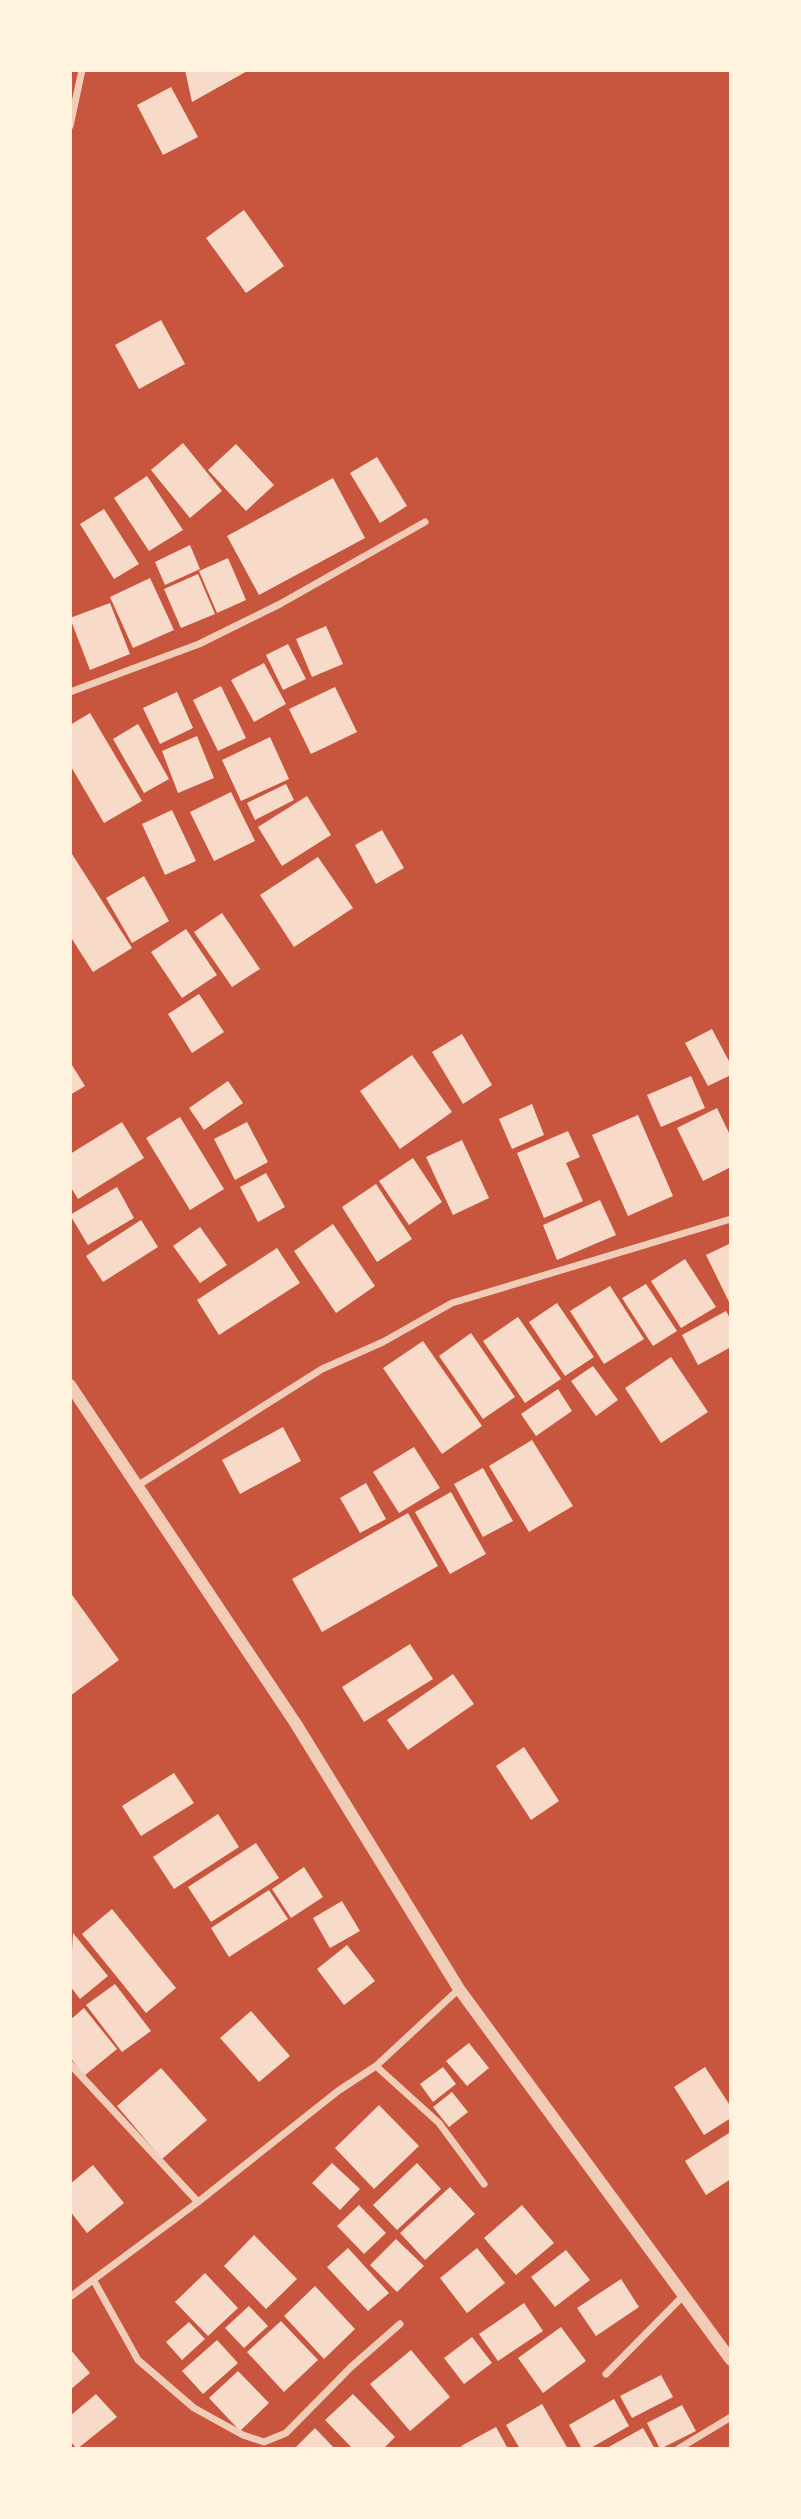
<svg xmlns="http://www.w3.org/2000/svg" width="801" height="2519" font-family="Quicksand,sans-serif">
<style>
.building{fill:#f7dbc8}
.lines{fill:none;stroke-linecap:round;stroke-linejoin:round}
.minor{stroke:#f1ccb7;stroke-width:7}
.tertiary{stroke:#f1ccb7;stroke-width:12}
</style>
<rect width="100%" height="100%" fill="#c8553d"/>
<path class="building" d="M185 70H249L192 102Z
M171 87 198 137 163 155 137 105Z
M244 210 284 266 246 293 206 238Z
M161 320 185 364 139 389 115 345Z
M183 443 222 491 190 518 151 470Z
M236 444 274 485 246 511 208 470Z
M377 457 407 506 380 523 350 473Z
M147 476 183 530 149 551 114 498Z
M333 478 365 538 259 595 227 536Z
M104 509 139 564 114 579 80 524Z
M190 545 200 569 165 585 155 562Z
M228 558 246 600 217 613 199 571Z
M198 574 215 614 181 628 164 589Z
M150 578 174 630 133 648 110 597Z
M110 603 130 654 90 670 70 618Z
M326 626 343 664 312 677 296 639Z
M288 644 306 679 283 690 266 655Z
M264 663 286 704 254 722 231 680Z
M221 686 246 738 218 751 193 700Z
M335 687 357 732 311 754 289 709Z
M177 692 193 728 160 744 143 708Z
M90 713 142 801 104 823 70 765V725Z
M138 724 169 779 144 793 113 739Z
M197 736 214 778 178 793 162 751Z
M270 737 289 779 241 801 222 760Z
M286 784 294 800 255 820 247 803Z
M231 792 255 841 214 861 190 812Z
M307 796 331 835 282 866 258 827Z
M172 810 196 861 165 875 142 824Z
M382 830 404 868 376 884 355 845Z
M70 851 132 948 93 972 70 936Z
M318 857 353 908 294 947 260 895Z
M144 876 169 921 132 943 106 898Z
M222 913 260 969 232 987 194 932Z
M186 929 217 975 182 998 151 952Z
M199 994 224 1032 192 1053 168 1014Z
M712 1029 731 1065V1075L708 1086 685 1043Z
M462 1034 492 1085 463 1104 432 1052Z
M412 1055 452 1112 400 1149 360 1091Z
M70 1062 85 1086 70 1095Z
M691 1076 705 1108 661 1127 647 1095Z
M228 1081 243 1103 204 1130 189 1108Z
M532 1104 544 1135 512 1149 499 1119Z
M717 1108 731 1137V1167L703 1181 677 1128Z
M638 1115 673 1196 628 1216 592 1135Z
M180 1117 224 1189 190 1210 146 1138Z
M122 1122 144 1158 78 1199 70 1186V1154Z
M247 1122 268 1162 235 1180 214 1139Z
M568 1131 580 1157 566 1163 583 1201 544 1218 517 1153Z
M462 1140 489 1198 453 1215 426 1157Z
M413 1158 442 1202 409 1225 379 1181Z
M266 1173 285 1207 258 1222 240 1187Z
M376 1184 412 1239 377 1262 342 1207Z
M117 1187 134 1218 88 1245 70 1215Z
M600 1200 616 1235 557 1260 543 1225Z
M141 1220 158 1247 103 1282 86 1256Z
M333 1224 375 1286 336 1313 294 1251Z
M200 1227 227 1265 200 1283 173 1246Z
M731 1243V1301L729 1302 706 1255Z
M277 1248 300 1283 219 1335 197 1300Z
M685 1259 716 1307 681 1328 651 1281Z
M646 1284 677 1331 653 1346 622 1298Z
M610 1286 644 1339 604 1364 570 1311Z
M557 1303 594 1357 565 1376 529 1322Z
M726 1311 731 1320V1347L698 1365 682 1335Z
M518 1317 561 1379 525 1403 483 1341Z
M471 1333 515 1397 483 1419 439 1356Z
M423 1341 482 1426 442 1454 383 1368Z
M671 1357 708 1412 661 1443 625 1388Z
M593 1366 618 1400 596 1416 571 1381Z
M558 1389 572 1411 536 1436 521 1414Z
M283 1427 301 1461 240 1494 222 1460Z
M532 1440 573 1506 529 1532 489 1466Z
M414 1447 440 1488 399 1513 373 1472Z
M483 1468 513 1521 483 1537 454 1484Z
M366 1483 386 1519 360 1533 340 1498Z
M451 1492 486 1554 450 1574 415 1512Z
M408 1513 438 1566 322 1632 292 1579Z
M70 1592 119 1660 70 1696Z
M410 1644 433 1679 364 1722 342 1687Z
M453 1674 474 1704 408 1750 387 1720Z
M524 1747 559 1801 531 1820 496 1766Z
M174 1773 194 1803 141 1836 122 1806Z
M218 1814 239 1847 174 1889 153 1857Z
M256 1843 279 1878 211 1922 188 1887Z
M304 1867 323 1897 291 1918 272 1889Z
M269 1890 288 1919 229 1957 211 1928Z
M342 1901 360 1931 330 1948 313 1918Z
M112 1909 176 1988 146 2013 82 1934Z
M73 1933 108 1976 80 1999 70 1986Z
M347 1945 375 1981 344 2005 317 1969Z
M115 1984 151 2031 122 2052 86 2005Z
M84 2008 117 2049 84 2076 70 2057V2020Z
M251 2011 290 2056 259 2082 220 2038Z
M469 2043 489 2068 467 2086 446 2061Z
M443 2067 456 2084 433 2102 420 2084Z
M705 2067 731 2107V2118L704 2135 674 2087Z
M161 2068 207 2120 162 2159 117 2106Z
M452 2092 468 2112 449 2127 433 2107Z
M379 2105 419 2146 374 2189 335 2148Z
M729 2133 731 2179 706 2195 685 2161Z
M332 2163 360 2189 340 2210 312 2183Z
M417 2163 441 2189 397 2230 373 2205Z
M93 2165 124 2203 87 2233 70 2211V2184Z
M450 2187 475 2214 425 2260 400 2233Z
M359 2205 386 2233 364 2254 337 2226Z
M522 2205 554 2243 516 2275 484 2238Z
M254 2235 297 2279 266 2309 224 2266Z
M396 2239 424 2266 397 2292 370 2265Z
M348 2248 389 2293 368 2311 327 2267Z
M477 2248 505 2283 467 2313 440 2278Z
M566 2250 590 2280 555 2307 531 2277Z
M205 2273 238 2308 208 2336 175 2302Z
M621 2279 639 2307 596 2336 577 2308Z
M315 2286 355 2329 324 2359 284 2316Z
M524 2303 543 2331 498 2361 479 2334Z
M249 2306 268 2326 244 2348 225 2328Z
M281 2321 318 2360 284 2392 247 2352Z
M189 2322 205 2339 182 2360 166 2342Z
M561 2327 586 2361 543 2393 518 2358Z
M472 2337 492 2363 464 2384 444 2358Z
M217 2340 238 2363 203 2394 182 2371Z
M70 2349 90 2373 70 2390Z
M411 2350 450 2397 410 2431 370 2384Z
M238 2371 269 2403 240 2431 209 2398Z
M661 2375 673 2397 632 2418 620 2396Z
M96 2394 117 2417 77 2449 70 2441V2416Z
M353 2394 395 2437 383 2449H353L325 2420Z
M614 2399 629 2426 589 2449H582L569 2425Z
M542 2404 568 2449H520L506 2425Z
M682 2405 696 2431 660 2449 647 2423Z
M496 2427 508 2449H463L461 2446Z
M315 2428 335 2449H294Z
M643 2428 655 2449H605Z"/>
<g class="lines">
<path class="minor" d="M70 126 82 70
M70 692 199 644 280 604 425 522
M137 1486 322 1369 383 1342 452 1303 731 1219
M70 2064 198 2202
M376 2066 439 2123 484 2184
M94 2281 138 2360 194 2408 243 2435 264 2442 286 2433 351 2367 400 2324
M70 2297 198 2202 338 2091 376 2066 459 1989
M606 2374 684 2295
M678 2449 731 2417"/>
<path class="tertiary" d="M70 1385 296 1724 459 1989 731 2360"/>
</g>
<rect width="801" height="2519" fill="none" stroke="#fff3e0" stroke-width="144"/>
</svg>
